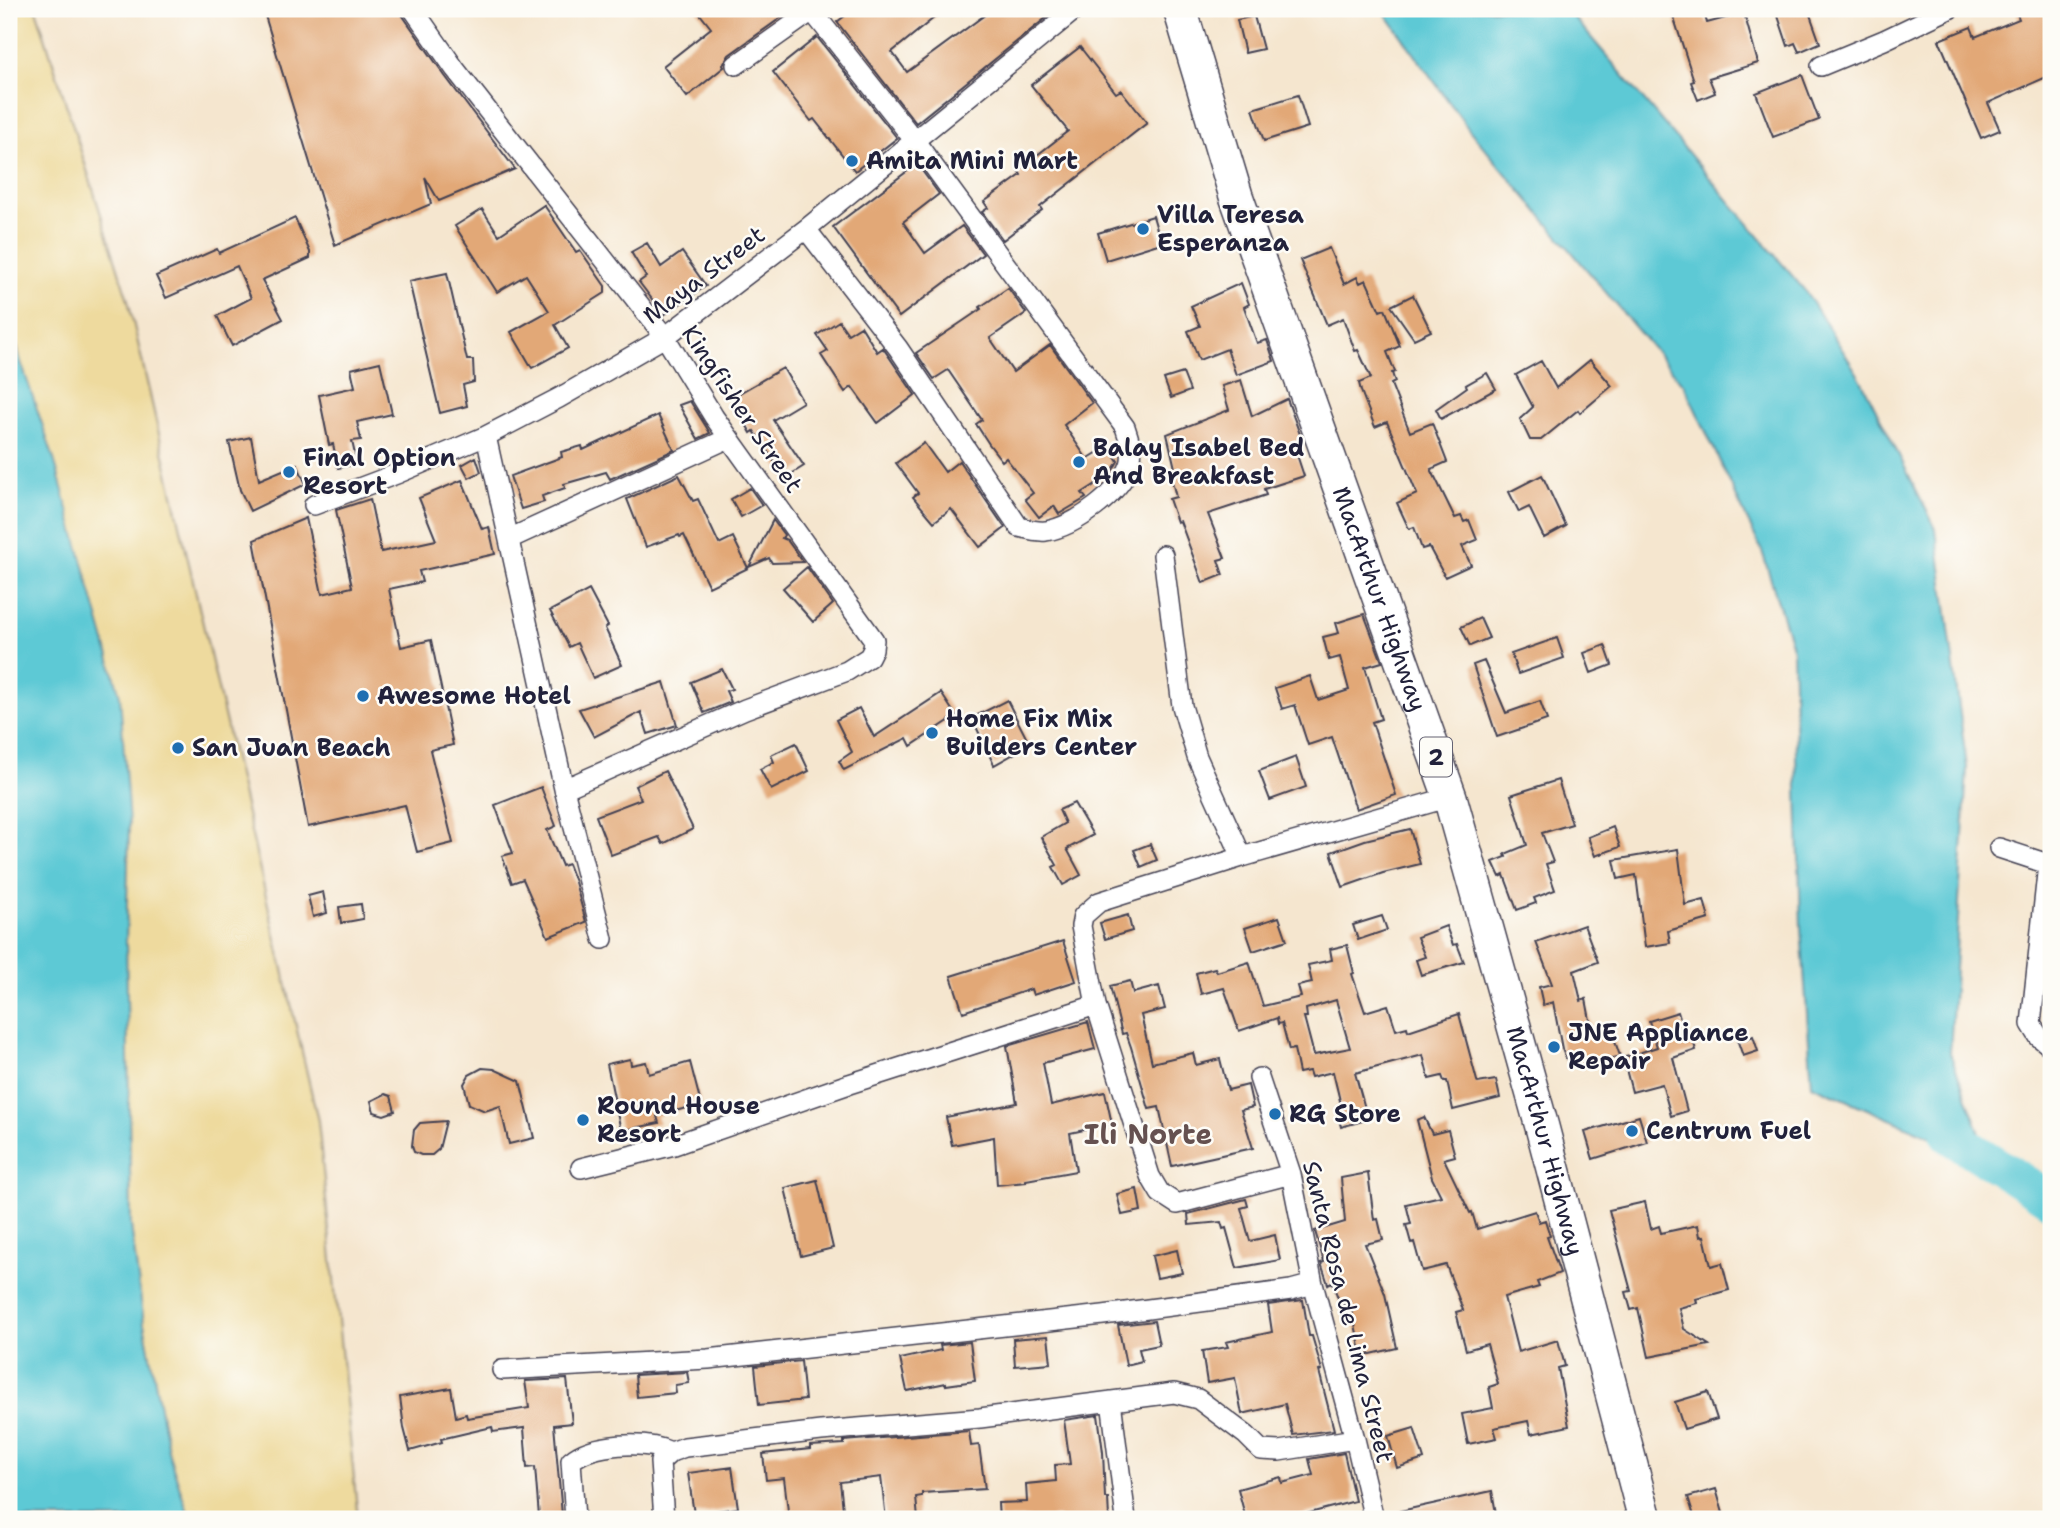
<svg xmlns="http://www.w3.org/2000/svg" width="2060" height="1528" font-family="'Shantell Sans',sans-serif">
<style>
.sand{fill:#eeda9e;stroke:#887e6c;stroke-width:2}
.water{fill:#5dc9d5;stroke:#407688;stroke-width:2}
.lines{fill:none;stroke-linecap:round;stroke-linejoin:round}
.river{stroke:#5dc9d5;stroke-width:37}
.building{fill:#e2a877;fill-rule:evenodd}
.minor-casing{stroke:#423f51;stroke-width:22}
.trunk-casing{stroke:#423f51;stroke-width:36}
.minor{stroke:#fff;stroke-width:19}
.trunk{stroke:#fff;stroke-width:33}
.poi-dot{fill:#1f6fb2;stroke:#fdfcf7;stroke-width:2.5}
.labels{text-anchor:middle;stroke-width:5;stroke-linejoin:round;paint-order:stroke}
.shield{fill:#fdfcf7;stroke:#646373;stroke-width:2}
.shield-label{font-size:23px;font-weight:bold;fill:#22223b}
.poi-label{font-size:24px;font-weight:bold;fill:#22223b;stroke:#fdfcf7;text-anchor:start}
.street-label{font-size:24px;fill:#22223b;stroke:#fdfcf7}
.quarter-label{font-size:28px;font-weight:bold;fill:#655150;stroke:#fdfcf7}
</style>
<rect width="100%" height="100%" fill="#fdfcf7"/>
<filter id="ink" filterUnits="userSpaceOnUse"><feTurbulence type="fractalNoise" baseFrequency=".0143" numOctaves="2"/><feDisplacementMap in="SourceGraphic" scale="14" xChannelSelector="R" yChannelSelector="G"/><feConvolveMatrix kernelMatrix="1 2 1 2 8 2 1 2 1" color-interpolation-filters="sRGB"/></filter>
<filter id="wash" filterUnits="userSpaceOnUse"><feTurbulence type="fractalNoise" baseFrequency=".00686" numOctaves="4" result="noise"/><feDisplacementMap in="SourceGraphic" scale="28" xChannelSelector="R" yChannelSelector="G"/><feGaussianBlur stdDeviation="1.57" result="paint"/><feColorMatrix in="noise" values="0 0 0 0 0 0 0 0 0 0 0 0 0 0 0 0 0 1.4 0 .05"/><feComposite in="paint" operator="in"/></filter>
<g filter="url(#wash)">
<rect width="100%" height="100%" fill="#f5e6cf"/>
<path class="sand" d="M9 9H36L128 300 318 1121 358 1519H190L169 1455 144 1324 131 1226 126 941 129 825 18 349 9 327Z"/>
<path class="water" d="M1382 9H1567L1806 292 1860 378 1936 529 1967 768 1950 1053 1991 1163 1812 1085 1801 928 1793 650 1762 551 1684 385 1470 131Z
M9 327 54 459 120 696 129 824 126 941 131 1226 144 1324 169 1455 190 1519H9Z"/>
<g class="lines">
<path class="river" d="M1949 1135 2051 1200"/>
</g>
<g id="blocks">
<path class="building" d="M263 9H398L445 76 515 169 439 201 425 177 431 204 335 245Z
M696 9H793L729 55 723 65 724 67 687 97 663 66 711 28Z
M854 9H945L892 52 907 72 993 9H1057L916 123 837 22Z
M1671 9H1703L1707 23 1744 13 1758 63 1709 78 1715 93 1698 100 1691 82 1694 81Z
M1790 9H1808L1820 43 1799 52 1795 43 1788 46 1777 13Z
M2015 9H2049L2051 15V75L1988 103 2000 130 1981 138 1939 40 1971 27 1975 37 2019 19Z
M1254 16 1263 49 1245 53 1237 20Z
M817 37 897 138 855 171 814 119 811 121 773 72Z
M1080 47 1116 93 1121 90 1147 123 1040 207 1042 210 1003 240 982 212 988 208 984 202 1021 175 1018 170 1068 131 1031 85Z
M1802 75 1819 120 1773 137 1756 93Z
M1298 95 1308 127 1264 141 1253 109Z
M917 164 939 194 903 222 925 253 962 226 983 254 899 317 833 227Z
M544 205 576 252 580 250 605 286V293L555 325 568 348 532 368 511 332 549 311 526 275 497 292 455 226 482 209 499 235Z
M1153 216 1161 243 1106 260 1098 233Z
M295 218 310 252V258L262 280 283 319 232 346 217 316 251 298 237 266 166 298 156 276 217 249 219 253Z
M647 243 661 267 682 252 706 286 664 315 639 282 646 277 631 252Z
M1329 248 1344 284 1357 277 1360 283 1366 280 1380 311 1385 309 1400 346 1387 352 1395 372 1392 373 1395 382 1391 384 1410 432 1432 423 1447 462 1431 469 1455 518 1461 516 1464 522 1469 520 1477 540 1462 546 1471 565 1445 577 1429 547 1422 549 1414 527 1409 529 1397 503 1417 494 1387 422 1375 427 1361 391 1359 383 1371 378 1358 350 1355 351 1343 318 1327 325 1300 260Z
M447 273 467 360H473L474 382 463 385 467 406 440 413 409 281Z
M1241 283 1249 304 1244 307 1257 343 1267 340 1274 361 1236 375 1227 349 1199 360 1188 331 1200 326 1191 306Z
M1008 288 1026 313 990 338 1013 372 1050 345 1092 403 1064 425 1087 459 1108 446 1118 461 1110 475 1082 493 1086 498 1059 514 1054 506 1039 517 1025 499 1033 493 1006 458 1002 461 989 444 976 424 982 420 948 370 934 379 916 353 981 309 980 307Z
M1413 295 1431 331 1414 339 1391 306Z
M839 321 848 334 861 326 877 352 883 348 915 395 878 423 852 387 845 392 821 355 828 351 817 335Z
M1590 360 1612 386 1580 413 1578 410 1541 440H1530L1520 419 1533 407 1516 375 1541 361 1556 388Z
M380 362 392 414 357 422 361 440 352 441 357 464 338 468 333 444 329 445 319 395 355 387 351 369Z
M783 368 803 402 773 420 804 466 785 478 754 431 751 433 731 398Z
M1183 373 1190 391 1171 398 1164 379Z
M1487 373 1496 389 1441 419 1436 409 1467 387 1466 385Z
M1241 380 1252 416 1287 399 1302 440 1293 443 1304 476 1264 489 1266 495 1208 514 1225 558 1218 560 1223 575 1203 583 1180 521 1177 522 1169 499 1176 497 1169 470 1175 468 1167 434 1229 410 1222 386Z
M690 401 710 433 698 439 679 405Z
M658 415 674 450 610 479 606 472 564 484 565 488 542 496 544 502 521 509 510 476 562 457 561 452 582 446 583 450Z
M251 437 259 480 297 464 306 484 250 511 240 490 229 442Z
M924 443 945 472 959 461 1005 528 980 547 951 509 934 522 913 497 918 493 896 463Z
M476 457 481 472 469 478 462 465Z
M679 475 693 501 698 499 719 544 733 537 748 568 709 587 684 535 680 537 679 535 646 547 627 499Z
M1542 475 1566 526 1544 538 1529 507 1519 512 1509 492Z
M462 480 482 529 489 527 495 554 419 571 422 582 389 589 401 647 431 640 453 745 430 750 453 843 417 852 405 805 308 827 254 540 306 518 322 594 352 587 336 510 370 499 381 552 436 540 419 498Z
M750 488 762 505 741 517 731 499Z
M773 520 784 535 782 538 787 540 803 562 772 563 769 558 749 567Z
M807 567 833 604 813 622 783 588Z
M589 590 608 626 605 628 622 665 593 678 577 643 569 647 550 611Z
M1364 614 1382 662 1365 667 1381 719 1372 722 1396 795 1356 809 1332 737 1308 745 1295 705 1282 709 1275 688 1310 676 1318 700 1349 690 1340 657 1329 660 1323 637 1339 633 1336 623Z
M1480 618 1489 638 1470 646 1461 627Z
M1557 638 1564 658 1518 674 1511 654Z
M1605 645 1612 665 1591 673 1584 653Z
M1484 661 1506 713 1540 701 1547 720 1497 737 1473 665Z
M722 669 732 689 726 691 731 702 704 713 691 682Z
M664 682 677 725 648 734 641 712 594 737 579 709Z
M941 693 956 716 911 746 907 738 844 770 839 761 852 752 836 720 859 708 874 737Z
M1007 700 1030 745 994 765 972 718Z
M796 743 809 771 771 790 760 769 774 762 771 755Z
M1296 757 1306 787 1270 800 1259 771Z
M665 771 693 829 663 844 659 837 611 855 596 816 641 799 635 786Z
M1558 780 1572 824 1542 833 1553 862 1546 864 1555 890 1534 898 1536 903 1517 910 1504 875 1500 877 1493 862 1506 857 1505 854 1527 845 1511 795Z
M541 787 556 826 547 830 562 866 568 864 575 882 586 922 548 937 523 879 512 883 502 856 513 853 495 805Z
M1074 803 1093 835 1067 849 1081 875 1063 885 1053 867 1057 865 1041 837 1065 823 1059 810Z
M1613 827 1620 847 1595 856 1588 837Z
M1410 829 1420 864 1383 873 1343 887 1331 852 1365 840Z
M1150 844 1157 860 1141 867 1134 850Z
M1678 849 1685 905 1704 900 1709 919 1668 931 1670 943 1645 947 1636 875 1618 879 1614 860Z
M323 892 327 913 313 917 308 896Z
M361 904 363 919 341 923 339 907Z
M1128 915 1132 931 1105 939 1100 923Z
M1382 916 1387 930 1358 940 1353 925Z
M1279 917 1287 940 1253 951 1245 928Z
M1584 925 1598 962 1574 971 1581 1001 1586 999 1593 1036 1611 1030 1620 1056 1579 1069 1575 1056 1566 1059 1562 1049 1553 1002 1543 1005 1539 987 1552 984 1536 942Z
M1446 926 1453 945 1457 944 1464 962 1421 975 1416 960 1425 957 1417 937Z
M1063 941 1076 981 1033 995 1031 989 963 1012 951 976Z
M1347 945 1354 973 1352 974 1365 1012 1388 1005 1396 1030 1407 1027 1408 1031 1459 1014 1477 1081 1478 1083 1496 1080 1500 1098 1453 1110 1447 1081H1444L1442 1076 1429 1079 1423 1055 1355 1073 1366 1112 1359 1114 1362 1121 1341 1127 1336 1107 1341 1105 1333 1072 1311 1077 1309 1071 1299 1073 1294 1049 1289 1050 1282 1023 1278 1024 1277 1018 1239 1031 1224 988 1201 994 1196 973 1215 968 1217 972 1249 962 1263 1006 1301 997 1298 986 1312 983 1308 965 1332 960 1330 949ZM1336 1000 1350 1048 1314 1055 1304 1017H1307L1306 1009Z
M1130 981 1133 993 1159 986 1165 1009 1141 1015 1152 1063 1193 1053 1196 1065 1220 1059 1228 1090 1248 1085 1253 1107 1241 1110 1253 1148 1172 1166 1159 1107 1149 1109 1131 1047 1126 1033 1122 1034 1110 986Z
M1678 1012 1686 1037 1691 1035 1696 1050 1673 1058 1687 1111 1671 1116 1662 1084 1632 1092 1623 1058 1657 1047 1649 1021Z
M1088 1022 1095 1049 1043 1063 1051 1105 1105 1092 1112 1124 1070 1133 1076 1171 1026 1180V1182L997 1185 994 1137 952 1145 946 1117 1017 1103 1007 1046Z
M1753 1036 1758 1051 1743 1056 1738 1042Z
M630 1059 631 1065 646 1062 649 1074 690 1062 701 1104 657 1116 659 1123 621 1131 607 1064Z
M482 1068 494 1069 520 1081 534 1138 509 1144 500 1106 485 1111 469 1104 464 1084 469 1075Z
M385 1094 391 1096 395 1111 384 1115 374 1112 371 1101Z
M1639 1116 1647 1142 1593 1159 1585 1132Z
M1424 1117 1432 1134 1448 1130 1455 1156 1444 1159 1470 1213 1472 1212 1477 1229 1535 1211 1539 1222 1545 1220 1550 1236 1547 1237 1560 1273 1537 1282 1539 1287 1504 1297 1518 1352 1558 1340 1565 1366 1558 1368 1569 1426 1531 1434 1528 1421 1494 1428 1497 1438 1468 1444 1462 1414 1493 1408 1489 1387 1498 1384 1487 1344 1466 1350 1456 1312 1463 1310 1446 1265 1422 1271 1414 1242 1411 1243 1406 1225 1411 1224 1406 1204 1441 1196 1432 1178 1417 1120Z
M446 1121 439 1149 432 1155H421L414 1152 412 1146 414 1130 420 1123Z
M1368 1173 1374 1220 1378 1219 1383 1240 1365 1244 1385 1294 1397 1348 1362 1356 1350 1302 1341 1306 1332 1282 1328 1284 1321 1263 1324 1262 1315 1231 1345 1222 1341 1178Z
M817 1180 833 1248 801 1256 785 1188Z
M1137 1189 1141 1211 1122 1215 1117 1194Z
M1246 1199 1248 1206 1241 1208 1250 1241 1275 1235 1280 1260 1237 1268 1226 1228 1223 1229 1221 1222 1189 1225 1188 1214Z
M1645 1202 1651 1229 1659 1226 1661 1233 1698 1225 1700 1237 1704 1236 1711 1266 1722 1263 1729 1290 1696 1299 1697 1303 1679 1308 1684 1329 1709 1345 1649 1357 1638 1308 1631 1310 1626 1292 1631 1291 1609 1210Z
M1177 1250 1182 1273 1157 1278 1152 1256Z
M1303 1300 1309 1336H1312L1322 1370 1319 1371 1334 1430 1293 1435 1285 1404 1242 1414 1235 1378 1207 1383 1202 1351 1228 1347 1226 1342 1272 1332 1268 1305Z
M1154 1321 1159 1345 1139 1349 1142 1361 1126 1365 1118 1325Z
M1048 1336 1051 1363 1015 1366 1013 1339Z
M970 1342 975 1381 946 1385V1383L907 1391 900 1359 941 1350 940 1345Z
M801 1361 805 1400 759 1405 755 1366Z
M687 1372 689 1383 675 1385 676 1393 637 1397 635 1375Z
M567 1379 572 1423 554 1425 562 1515 539 1517 535 1467 527 1468 524 1428 493 1432 492 1427 441 1439 442 1442 410 1451 404 1428 400 1397 451 1388 456 1417 466 1414 467 1418 529 1408 525 1381Z
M1708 1392 1717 1419 1684 1429 1675 1402Z
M1098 1415 1103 1452 1105 1498H1108L1109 1519H1059L1058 1517 999 1519 998 1503 1027 1502 1026 1484 1056 1481 1055 1465 1070 1464 1064 1420Z
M1414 1428 1424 1459 1397 1468 1388 1436Z
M969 1431 971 1446 979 1445 985 1489 922 1493V1496L916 1497 918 1519H886L881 1477 840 1482 844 1519H789L784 1478 766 1480 763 1454 810 1449V1446L844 1444V1441Z
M1344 1453 1355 1501 1287 1519H1246L1238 1489 1281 1477 1282 1483 1313 1475 1309 1459Z
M732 1467 738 1508 694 1514 688 1473Z
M1716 1489 1723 1513 1695 1519 1688 1497Z
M1492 1491 1497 1519H1401L1400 1511Z"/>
</g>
</g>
<g filter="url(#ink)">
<use href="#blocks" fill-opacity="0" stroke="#423f51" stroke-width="2"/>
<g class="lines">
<defs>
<path id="minor" d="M413 9 455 69 665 337 714 417 874 640 873 649 869 657 847 671 745 709 564 789
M736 65 815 9
M1821 66 1884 40 1949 9
M806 229 898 348 1019 527C1027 529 1036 532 1046 531 1076 526 1120 493 1130 465 1134 452 1129 439 1125 427L915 141 812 11
M486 436 564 789 603 939
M314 505 399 473 486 436 559 398 665 337 806 229 1076 9
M509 539 729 438
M1163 555 1182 706 1197 757 1242 857
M1999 848 2051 865
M2048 864 2031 1024 2039 1037 2051 1047
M1259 1078 1291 1174 1313 1284 1355 1439 1374 1519
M581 1168 674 1145 849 1084 1096 1005
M1291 1174 1177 1204 1160 1193 1150 1176 1096 1005 1081 926 1083 916 1099 902 1242 857 1450 797
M502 1370 708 1359 1103 1315 1291 1290 1313 1284
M1111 1401 1126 1519
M575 1519 571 1461C592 1443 645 1440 671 1452
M664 1519 660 1462 671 1452 685 1447 821 1431 980 1418 1174 1393 1198 1399 1246 1435 1261 1450 1279 1451 1355 1439"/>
<g id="trunk">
<path id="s1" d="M1180 9 1236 196 1450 797 1542 1127 1645 1519"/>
</g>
</defs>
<use href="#minor" class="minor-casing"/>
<use href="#trunk" class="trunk-casing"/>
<use href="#minor" class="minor"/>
<use href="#trunk" class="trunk"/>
</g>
</g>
<g class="poi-dot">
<circle cx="852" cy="161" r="7"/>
<circle cx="1143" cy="229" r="7"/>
<circle cx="1079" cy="462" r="7"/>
<circle cx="289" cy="472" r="7"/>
<circle cx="363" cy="696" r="7"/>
<circle cx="932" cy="733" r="7"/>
<circle cx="178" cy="748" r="7"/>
<circle cx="1554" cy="1047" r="7"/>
<circle cx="1275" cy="1114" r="7"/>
<circle cx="583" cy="1120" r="7"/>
<circle cx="1632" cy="1131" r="7"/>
</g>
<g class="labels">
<rect class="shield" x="1420" y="737.5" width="32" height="39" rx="5"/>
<g class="shield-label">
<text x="1436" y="765">2</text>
</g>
<g class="poi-label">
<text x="866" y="169">Amita Mini Mart</text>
<text x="1157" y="223">Villa Teresa<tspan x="1157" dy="28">Esperanza</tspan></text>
<text x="1093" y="456">Balay Isabel Bed<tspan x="1093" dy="28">And Breakfast</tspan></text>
<text x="303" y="466">Final Option<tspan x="303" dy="28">Resort</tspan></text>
<text x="377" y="704">Awesome Hotel</text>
<text x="946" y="727">Home Fix Mix<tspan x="946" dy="28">Builders Center</tspan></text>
<text x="192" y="756">San Juan Beach</text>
<text x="1568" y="1041">JNE Appliance<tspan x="1568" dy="28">Repair</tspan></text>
<text x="597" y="1114">Round House<tspan x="597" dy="28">Resort</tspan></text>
<text x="1289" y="1122">RG Store</text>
<text x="1646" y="1139">Centrum Fuel</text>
</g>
<g class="street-label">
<text transform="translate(704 275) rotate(-37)" y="8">Maya Street</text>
<text transform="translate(742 409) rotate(56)" y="8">Kingfisher Street</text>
<text dy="8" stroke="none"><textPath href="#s1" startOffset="623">MacArthur Highway</textPath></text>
<text dy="8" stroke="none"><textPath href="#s1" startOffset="1190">MacArthur Highway</textPath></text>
<text transform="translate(1348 1312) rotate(76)" y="8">Santa Rosa de Lima Street</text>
</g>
<g class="quarter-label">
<text x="1148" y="1144">Ili Norte</text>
</g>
</g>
<rect width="2060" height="1528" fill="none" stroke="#fdfcf7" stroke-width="35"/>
</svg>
